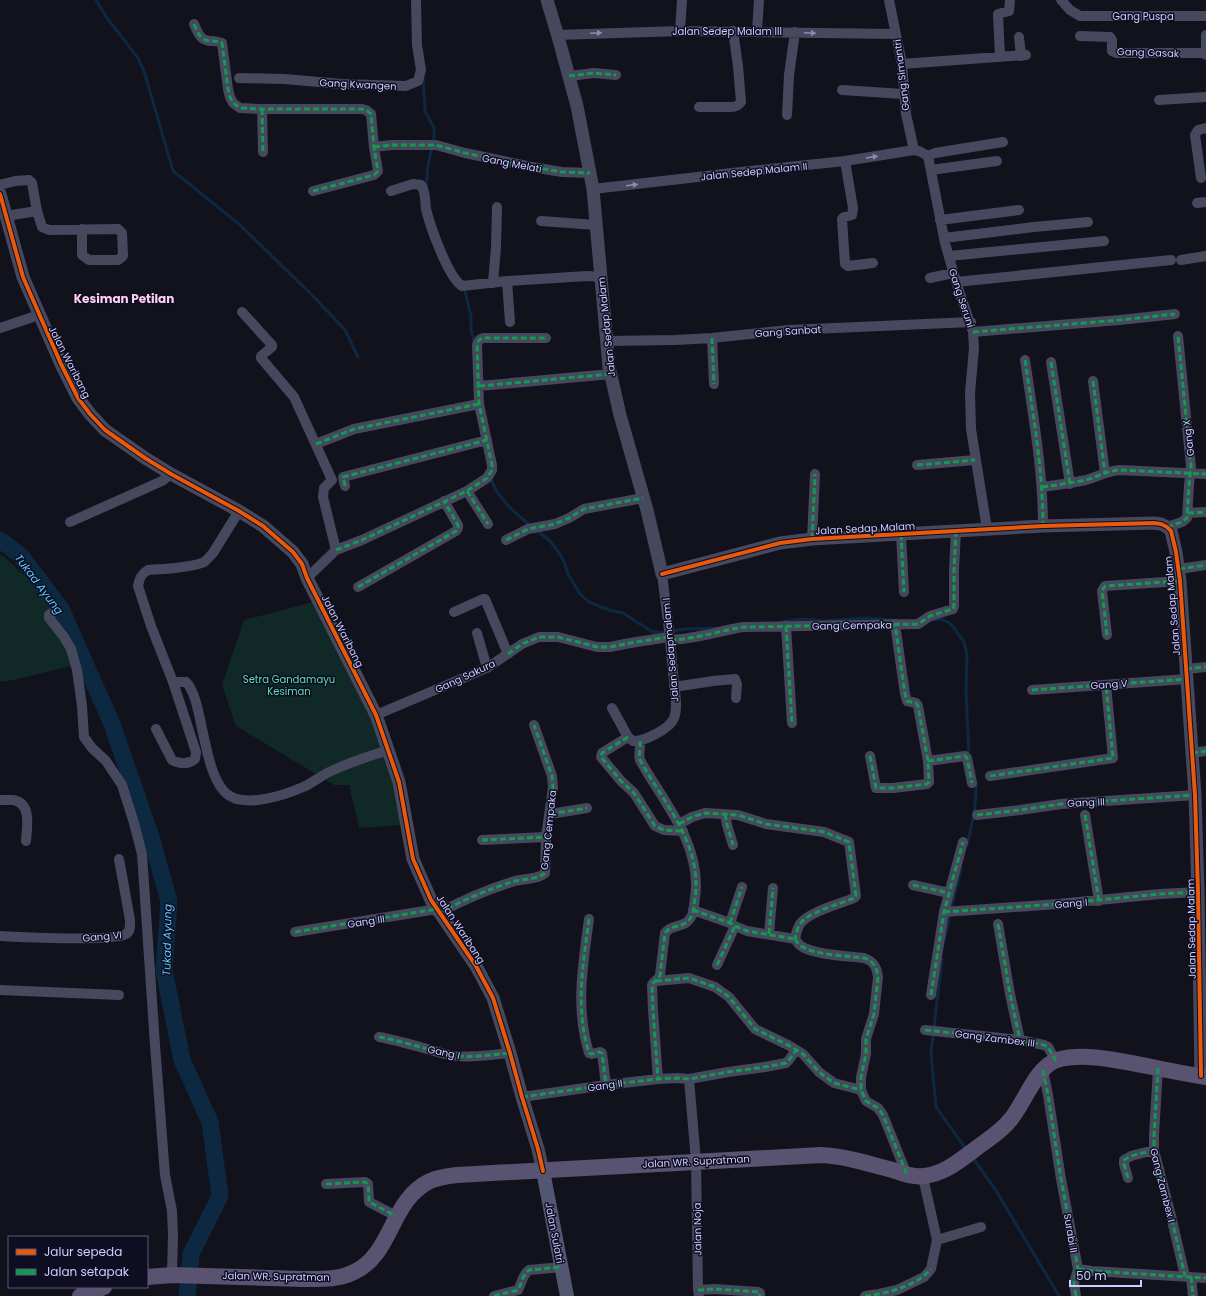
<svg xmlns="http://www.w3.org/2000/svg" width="1206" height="1296" font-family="Poppins,sans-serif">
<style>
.green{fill:#102826}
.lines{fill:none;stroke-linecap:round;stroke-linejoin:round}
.stream{stroke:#0d2942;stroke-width:3}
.river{stroke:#0d2942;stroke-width:17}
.minor{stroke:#46485e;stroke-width:10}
.tertiary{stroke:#46485e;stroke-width:13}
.secondary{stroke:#535671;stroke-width:14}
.primary{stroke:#595270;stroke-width:16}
.quiet{stroke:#139951;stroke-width:3;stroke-dasharray:6 3;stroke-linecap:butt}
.cycleway-casing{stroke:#0e0d21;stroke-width:6}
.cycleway{stroke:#e8590c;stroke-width:4}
.oneway{fill:#8a8bae}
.labels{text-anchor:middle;stroke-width:3;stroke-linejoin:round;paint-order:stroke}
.street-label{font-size:10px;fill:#cdceff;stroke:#0e0d21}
.park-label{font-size:10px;fill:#59dfac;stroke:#0e0d21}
.water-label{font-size:11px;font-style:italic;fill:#5bc9ff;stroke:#0e0d21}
.quarter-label{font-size:12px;font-weight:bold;fill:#ffcff4;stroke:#0e0d21}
</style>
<rect width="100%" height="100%" fill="#12121d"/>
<path class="green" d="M0 554 8 560 41 591 56 616 69 652 71 666 14 680 0 682Z
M317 601 374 717 398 791 402 825 359 828 349 785H334L236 726 222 685 244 620Z"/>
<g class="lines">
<path class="stream" d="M96 0 107 18 138 58 144 71 173 171 239 224 314 297 345 330 358 357
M423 79 425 111 434 128V137L428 165 426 188
M464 287 471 316V329L474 342
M491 478C495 496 516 514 530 525
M536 530 549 540 560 554 565 564 568 574 580 594 589 602 609 610 623 613 651 631 660 633 685 629 717 628
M933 620 941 619 951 624 964 642 967 655 966 691 969 757
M780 622 803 619 823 621 866 618 892 620
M967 845C972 824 977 805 976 783
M951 909 961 869
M944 942 950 914
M942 959 931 1053 936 1107 966 1149
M972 1157 995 1189 1059 1296"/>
<path class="river" d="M0 540 20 555 61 609 112 724 151 837 169 901 164 970 182 1060 210 1122 220 1196 191 1254 187 1296"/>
<path class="minor" d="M889 0 902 64 906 114 914 150
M1061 0 1070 10 1080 16H1206
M194 24C198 33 200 41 212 41 216 41 218 41 222 43L228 89 230 97 233 103 240 108 262 109H362L366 110 371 114 374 147 378 171 374 175 313 191
M680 31 682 0
M757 31 759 0
M557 35 680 31 896 34
M1206 35V55
M1080 36 1110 37 1112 40V51L1117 53H1206
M1019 37 1021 56
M1000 57 998 14 1009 11 1010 0
M902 64 1026 55
M569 76 594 73 616 75
M239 78 284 79 342 84 406 86 418 81 421 70 417 45 416 0
M842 90 903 94
M1159 100 1206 97
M699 107H731C736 107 738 106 741 102L738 66 733 31
M262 109 263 152
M787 115 789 75 795 32
M374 147 391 145H436L465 153 532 167 562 172 590 173
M928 156 935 153 1003 142
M845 161 853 208 852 215 844 217 842 219 845 264 848 266 873 263
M931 170 997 161
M1201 178 1195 135 1198 130 1206 128
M0 185 15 181 29 180 32 183 37 211 42 227 49 230 118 229 122 233 123 256 118 260H89L82 255V229
M593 189 741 172 845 161 914 150 919 151 928 156 945 243 956 282 973 332 974 348 970 393 971 429 987 529
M391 191 413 184 421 185C426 192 425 201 426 209 430 226 448 277 462 286L507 281 587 276 601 277
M1197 203 1206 202
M6 216 37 211
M940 220 1019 210
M541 221 596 225
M944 238 1034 227 1088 222
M949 256 1104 241
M1181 260 1206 256
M930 278 953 273
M507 281 510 322
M956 282 1171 260
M493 283 496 247 497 207
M242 312 272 345V347L261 356V358L294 397 332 480 324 488 323 497 336 550
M0 328 39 315
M973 332 1120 320 1175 314
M712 338 714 384
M606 341 675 340 712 338 789 330 971 322
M1025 360C1033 415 1043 470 1043 526
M1051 362 1070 484
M1093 381 1105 473
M479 386 611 374
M316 444 354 429 479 404
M917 465 975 460
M345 486 343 477 487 440
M1042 487C1057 485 1071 483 1086 480 1097 477 1107 471 1119 470L1206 474
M467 491 488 524
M1188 513 1206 512
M70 522 162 481 171 474
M1167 527 1182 522 1187 518 1189 485 1191 467 1178 336
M901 534 904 592
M812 539 815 474
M506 540 528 529 555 524 569 518 584 509 643 498
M1179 569 1206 565
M307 578 336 550 362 540 467 491 487 478 492 470V465L479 404 477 345C478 341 479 339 483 338H546
M358 587 456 531 458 528V525L444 501
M454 612 483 599H485L508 654
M52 613 49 615V618L64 637 71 649 77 670 82 706 84 737 92 748 106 761 122 785 134 823 142 854 155 1045 165 1175 172 1211 173 1235 172 1275
M786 626 792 723
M477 633 487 668
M1107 635 1102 591 1105 586 1180 581
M670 640C695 639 719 631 743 627L918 624 930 616 953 609 954 606V570L956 531
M1186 669 1206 667
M173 682H186C197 692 201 728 205 742 208 757 215 788 230 796 248 807 285 795 303 787 309 785 313 781 319 778 324 774 331 771 338 768 354 761 372 755 389 750
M674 687 713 681 735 679 737 684 736 698
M1032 690 1187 679
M612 708 628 737 633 741C643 742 670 729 674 718 678 709 675 692 674 682 671 646 667 610 662 574
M376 715 487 668 522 644 539 637H558L597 647H610L630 643 669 637
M156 729 172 760C180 764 188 765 195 759L196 752 173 682 151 626 138 586C139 579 141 574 148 570 162 569 192 568 204 562 208 559 210 556 213 553L239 511
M628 737 602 753 601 757 621 781 634 793 655 826 664 830 683 831
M640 741C641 747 638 754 640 760 662 800 696 837 696 885 696 894 694 904 693 913 686 931 673 922 665 933L660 975C659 980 654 980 652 985L653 1010 658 1079
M1192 753 1206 751
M870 756 876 788H893L927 784 929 782 928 761 918 706 916 703 907 701 905 694 895 624
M928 761 965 756 967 758 972 783
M990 776 1113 758 1106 685
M0 800C4 800 9 800 13 800 32 803 27 827 26 841
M550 814 587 808
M725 814 727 825 733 845
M977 815 1020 810 1061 804 1195 795
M1085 815 1099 901
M679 824 692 817 705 813 738 815 766 824 824 832 849 842 856 896 854 898C840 904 808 912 800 924 797 928 796 934 795 939
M482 840 546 837
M913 885 949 893
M693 910 730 923 735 926 747 931 795 939
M944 912 1058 904 1160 894 1198 892
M439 913C463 900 489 889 515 881 523 879 539 879 545 873L546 837 553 787 552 776 534 725
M589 919C583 965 575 1007 589 1053L592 1054 600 1052 602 1053 606 1085
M730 923 742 887
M998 924 1010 994 1020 1040
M295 932 437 909
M769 934 773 888
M0 936C21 937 113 942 126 934 131 931 130 925 130 920L119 859
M795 939C797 942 798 944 801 946 814 955 848 956 864 958 874 961 877 968 878 977L874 1014 866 1039V1054L861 1077V1090L866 1101 878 1108 883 1115 907 1175
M717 965 735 926
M656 981 689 978 715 987 729 997 755 1029 788 1045 803 1054 819 1072 834 1083 861 1090
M0 990 119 995
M931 995 944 912 963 842
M925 1030 1020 1040 1044 1045 1048 1047 1056 1061
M379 1037C401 1041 423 1048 445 1054 466 1059 489 1055 510 1053
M1158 1068 1154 1135V1150L1171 1216 1185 1276
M1043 1070 1048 1095 1061 1179 1078 1269
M689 1079 696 1161 698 1290 699 1296
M522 1097 606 1085 658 1079 677 1078 689 1079 728 1072 765 1067 786 1063 789 1060 796 1050
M1128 1178 1124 1164V1160L1131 1156 1154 1150
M326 1184 365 1182 368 1184 369 1202 396 1216
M937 1240 981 1227
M1078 1269 1092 1271 1206 1278
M1191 1277 1193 1296
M698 1290 715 1289 758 1292 760 1293V1296
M494 1296 518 1290C522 1283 522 1275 529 1270L562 1267
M865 1296 879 1294 897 1290 924 1277 931 1269 937 1240 923 1177
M1076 1296 1074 1283 1078 1269"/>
<path class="tertiary" d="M547 0 559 40 577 106 593 189 609 367 620 415 647 510 662 574 780 543 812 539 1043 526 1154 523 1161 524 1167 527 1171 531 1176 552 1180 581 1195 795 1198 892 1201 1076
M0 194 23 277 61 364 78 398 90 414 105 430 145 458 171 474 239 511 263 526 293 552 302 564 307 578 376 715 399 782 413 859 431 900 476 966 493 998 510 1053 522 1097 538 1149 543 1171"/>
<path class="secondary" d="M543 1171 567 1296"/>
<path class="primary" d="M147 1277 172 1275 303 1279C320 1279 339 1280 354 1272 393 1254 390 1200 430 1181 439 1177 448 1176 457 1175L821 1155C844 1156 866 1163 889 1169 900 1172 912 1178 924 1176 944 1174 959 1161 974 1150 987 1140 1001 1132 1011 1119 1025 1102 1036 1067 1057 1060 1084 1052 1120 1061 1147 1066 1166 1070 1186 1074 1206 1077
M80 1296 104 1287"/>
<path class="quiet" d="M194 24C198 33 200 41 212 41 216 41 218 41 222 43L228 89 230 97 233 103 240 108 262 109H362L366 110 371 114 374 147 378 171 374 175 313 191
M569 76 594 73 616 75
M262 109 263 152
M374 147 391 145H436L465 153 532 167 562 172 590 173
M973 332 1120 320 1175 314
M712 338 714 384
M1025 360C1033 415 1043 470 1043 526
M1051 362 1070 484
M1093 381 1105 473
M479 386 611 374
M316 444 354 429 479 404
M917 465 975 460
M345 486 343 477 487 440
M1042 487C1057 485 1071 483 1086 480 1097 477 1107 471 1119 470L1206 474
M467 491 488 524
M1188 513 1206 512
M1167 527 1182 522 1187 518 1189 485 1191 467 1178 336
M901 534 904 592
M812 539 815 474
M506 540 528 529 555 524 569 518 584 509 643 498
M336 550 362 540 467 491 487 478 492 470V465L479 404 477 345C478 341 479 339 483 338H546
M1179 569 1206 565
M358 587 456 531 458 528V525L444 501
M786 626 792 723
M1107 635 1102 591 1105 586 1180 581
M670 640C695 639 719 631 743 627L918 624 930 616 953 609 954 606V570L956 531
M508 654 522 644 539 637H558L597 647H610L630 643 669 637
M1186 669 1206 667
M1032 690 1187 679
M628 737 602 753 601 757 621 781 634 793 655 826 664 830 683 831
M640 741C641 747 638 754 640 760 662 800 696 837 696 885 696 894 694 904 693 913 686 931 673 922 665 933L660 975C659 980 654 980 652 985L653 1010 658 1079
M1192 753 1206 751
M870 756 876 788H893L927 784 929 782 928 761 918 706 916 703 907 701 905 694 895 624
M928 761 965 756 967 758 972 783
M990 776 1113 758 1106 685
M550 814 587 808
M725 814 727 825 733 845
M977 815 1020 810 1061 804 1195 795
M1085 815 1099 901
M679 824 692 817 705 813 738 815 766 824 824 832 849 842 856 896 854 898C840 904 808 912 800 924 797 928 796 934 795 939
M482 840 546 837
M913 885 949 893
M693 910 730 923 735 926 747 931 795 939
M944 912 1058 904 1160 894 1198 892
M439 913C463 900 489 889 515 881 523 879 539 879 545 873L546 837 553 787 552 776 534 725
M589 919C583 965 575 1007 589 1053L592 1054 600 1052 602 1053 606 1085
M730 923 742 887
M998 924 1010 994 1020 1040
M295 932 437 909
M769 934 773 888
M795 939C797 942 798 944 801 946 814 955 848 956 864 958 874 961 877 968 878 977L874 1014 866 1039V1054L861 1077V1090L866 1101 878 1108 883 1115 907 1175
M717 965 735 926
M656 981 689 978 715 987 729 997 755 1029 788 1045 803 1054 819 1072 834 1083 861 1090
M931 995 944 912 963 842
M925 1030 1020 1040 1044 1045 1048 1047 1056 1061
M379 1037C401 1041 423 1048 445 1054 466 1059 489 1055 510 1053
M1158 1068 1154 1135V1150L1171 1216 1185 1276
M1043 1070 1048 1095 1061 1179 1078 1269
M522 1097 606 1085 658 1079 677 1078 689 1079 728 1072 765 1067 786 1063 789 1060 796 1050
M1128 1178 1124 1164V1160L1131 1156 1154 1150
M326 1184 365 1182 368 1184 369 1202 396 1216
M1078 1269 1092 1271 1206 1278
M1191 1277 1193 1296
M698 1290 715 1289 758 1292 760 1293V1296
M494 1296 518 1290C522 1283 522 1275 529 1270L562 1267
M865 1296C888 1293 915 1287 931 1269
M1076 1296 1074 1283 1078 1269"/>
<defs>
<path id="cycleway" d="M0 194 23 277 61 364 78 398 90 414 105 430 145 458 171 474 239 511 263 526 293 552 302 564 307 578 376 715 399 782 413 859 431 900 476 966 493 998 510 1053 522 1097 538 1149 543 1171
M662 574 780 543 812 539 1043 526 1154 523 1161 524 1167 527 1171 531 1176 552 1180 581 1195 795 1198 892 1201 1076"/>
</defs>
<use href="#cycleway" class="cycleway-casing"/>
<use href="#cycleway" class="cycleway"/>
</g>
<defs><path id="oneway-solid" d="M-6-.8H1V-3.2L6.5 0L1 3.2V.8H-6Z"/></defs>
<g class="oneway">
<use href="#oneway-solid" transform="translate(596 33) rotate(-2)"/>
<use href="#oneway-solid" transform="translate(810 33) rotate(2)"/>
<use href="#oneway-solid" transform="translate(872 157) rotate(-9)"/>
<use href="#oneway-solid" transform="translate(632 185) rotate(-7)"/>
</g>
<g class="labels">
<g class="street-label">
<text x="1143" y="20">Gang Puspa</text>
<text x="727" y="35">Jalan Sedep Malam III</text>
<text transform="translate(1148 52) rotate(2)" y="4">Gang Gasak</text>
<text transform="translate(901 75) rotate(-97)" y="4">Gang Simantri</text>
<text transform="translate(358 84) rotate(3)" y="4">Gang Kwangen</text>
<text transform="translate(512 163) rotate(11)" y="4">Gang Melati</text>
<text transform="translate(754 171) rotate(-6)" y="4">Jalan Sedep Malam II</text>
<text transform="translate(962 298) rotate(72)" y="4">Gang Seruni</text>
<text transform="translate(606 327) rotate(-96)" y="4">Jalan Sedap Malam</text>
<text transform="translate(788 331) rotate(-4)" y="4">Gang Sanbat</text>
<text transform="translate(70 362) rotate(63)" y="4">Jalan Waribang</text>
<text transform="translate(1188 438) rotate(-97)" y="4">Gang X</text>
<text transform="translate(865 528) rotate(-3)" y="4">Jalan Sedap Malam</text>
<text transform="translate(1172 606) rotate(-95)" y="4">Jalan Sedap Malam</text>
<text transform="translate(852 625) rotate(-1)" y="4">Gang Cempaka</text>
<text transform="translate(343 631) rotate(63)" y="4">Jalan Waribang</text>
<text transform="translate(670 650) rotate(-95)" y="4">Jalan Sedapmalam I</text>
<text transform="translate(465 676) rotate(-25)" y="4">Gang Sakura</text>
<text transform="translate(1109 684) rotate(-4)" y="4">Gang V</text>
<text transform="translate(1086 802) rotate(-3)" y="4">Gang III</text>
<text transform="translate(548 830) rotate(-84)" y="4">Gang Cempaka</text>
<text transform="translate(1071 903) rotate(-5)" y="4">Gang I</text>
<text transform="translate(366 921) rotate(-9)" y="4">Gang III</text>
<text transform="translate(461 929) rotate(57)" y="4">Jalan Waribang</text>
<text transform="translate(1191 929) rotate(-91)" y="4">Jalan Sedap Malam</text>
<text transform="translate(102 936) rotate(-5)" y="4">Gang VI</text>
<text transform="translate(995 1038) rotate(7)" y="4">Gang Zambex III</text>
<text transform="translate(444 1052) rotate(12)" y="4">Gang I</text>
<text transform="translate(605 1085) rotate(-8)" y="4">Gang II</text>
<text transform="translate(696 1161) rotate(-3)" y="4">Jalan WR. Supratman</text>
<text transform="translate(1163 1185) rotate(76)" y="4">Gang Zambex I</text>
<text transform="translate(697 1229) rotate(-91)" y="4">Jalan Noja</text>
<text transform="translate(555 1233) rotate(79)" y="4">Jalan Sulatri</text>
<text transform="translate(1071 1233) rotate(80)" y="4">Surabi II</text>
<text transform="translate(276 1276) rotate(1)" y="4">Jalan WR. Supratman</text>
</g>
<g class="park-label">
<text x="289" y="683">Setra Gandamayu<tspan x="289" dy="12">Kesiman</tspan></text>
</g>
<g class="water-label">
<text transform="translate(39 584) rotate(53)" y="4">Tukad Ayung</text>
<text transform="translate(167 940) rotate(-89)" y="4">Tukad Ayung</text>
</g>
<g class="quarter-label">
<text x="124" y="303">Kesiman Petilan</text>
</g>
</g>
<rect x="8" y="1236" width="140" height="52" fill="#0e0d21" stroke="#5a5a7a"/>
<rect x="16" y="1249" width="20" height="6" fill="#e8590c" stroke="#5a5a7a"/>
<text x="44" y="1256" font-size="12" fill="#cdceff">Jalur sepeda</text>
<rect x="16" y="1269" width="20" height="6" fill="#139951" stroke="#5a5a7a"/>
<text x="44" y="1276" font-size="12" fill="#cdceff">Jalan setapak</text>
<path d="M1070 1280v6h71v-6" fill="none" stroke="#cdceff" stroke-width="2"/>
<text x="1076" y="1280" font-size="12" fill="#cdceff" stroke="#0e0d21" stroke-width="3" paint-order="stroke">50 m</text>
</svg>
